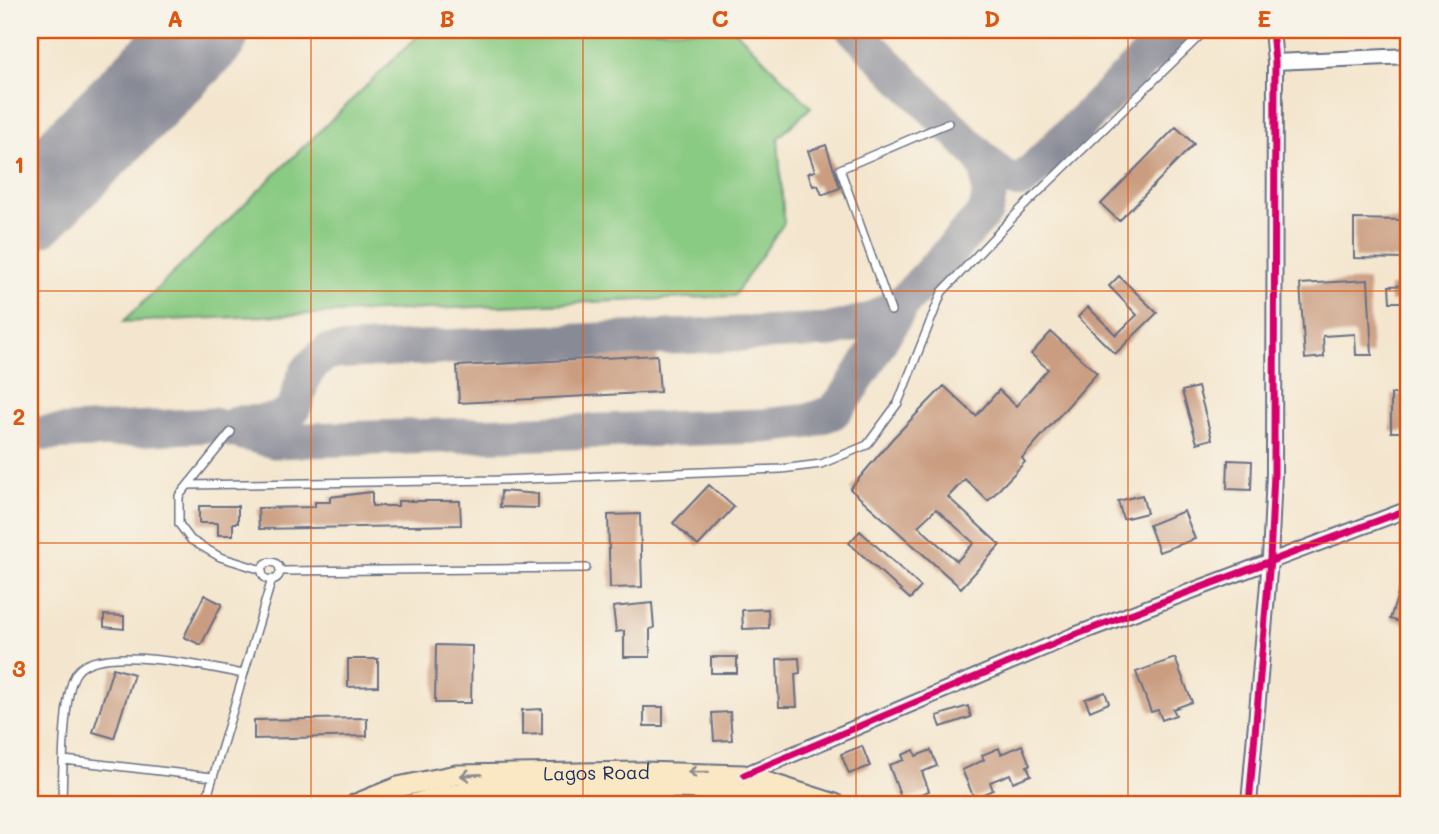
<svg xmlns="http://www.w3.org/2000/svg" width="1439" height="834" font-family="Mali,sans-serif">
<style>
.green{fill:#8acb83;stroke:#527d70;stroke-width:2}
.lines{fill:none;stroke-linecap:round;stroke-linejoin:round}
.taxiway{stroke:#888a96;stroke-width:35}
.runway{stroke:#888a96;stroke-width:89}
.building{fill:#ca9d81;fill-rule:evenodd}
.service-casing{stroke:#676f85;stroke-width:10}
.minor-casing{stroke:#676f85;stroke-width:18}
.secondary-casing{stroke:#676f85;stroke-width:23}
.service{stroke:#fff;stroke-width:7}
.minor{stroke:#fff;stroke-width:14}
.secondary{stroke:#fae7c3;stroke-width:19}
.cycleway-casing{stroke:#f7f3e8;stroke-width:11}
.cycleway{stroke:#d6006c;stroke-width:7}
.oneway{stroke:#8a8b90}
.grid{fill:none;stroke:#de5710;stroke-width:2;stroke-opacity:0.55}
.labels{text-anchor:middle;stroke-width:5;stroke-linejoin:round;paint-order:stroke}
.street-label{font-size:19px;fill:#1b2f5e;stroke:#f7f3e8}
.neatline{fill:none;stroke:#de5710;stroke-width:2.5}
.grid-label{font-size:23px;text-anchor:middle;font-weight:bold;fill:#de5710}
</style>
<rect width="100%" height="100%" fill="#f7f3e8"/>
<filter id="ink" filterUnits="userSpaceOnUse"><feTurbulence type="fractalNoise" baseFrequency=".0143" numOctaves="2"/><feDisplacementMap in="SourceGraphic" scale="14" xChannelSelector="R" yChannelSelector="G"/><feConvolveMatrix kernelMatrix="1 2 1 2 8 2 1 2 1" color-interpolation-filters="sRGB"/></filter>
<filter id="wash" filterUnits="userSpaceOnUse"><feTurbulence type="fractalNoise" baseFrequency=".00686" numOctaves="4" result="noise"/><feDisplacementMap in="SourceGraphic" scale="28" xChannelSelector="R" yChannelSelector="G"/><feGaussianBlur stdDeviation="1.57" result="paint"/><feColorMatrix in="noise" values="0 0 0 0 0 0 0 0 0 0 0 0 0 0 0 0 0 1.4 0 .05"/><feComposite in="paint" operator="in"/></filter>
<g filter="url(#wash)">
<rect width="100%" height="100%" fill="#f4e6ce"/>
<path class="green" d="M424 30H735L811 107 778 138 784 223 734 296 123 322Z"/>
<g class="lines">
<path class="taxiway" d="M979 155C992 166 1005 184 1023 180L1174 30
M237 423C250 422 264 423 276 420 302 415 295 388 307 372 312 364 320 358 327 352L832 330 871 320 905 300
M30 434 213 425 274 441 764 426 809 421 833 412 848 394 905 300 985 213 989 198 988 172 979 155 854 30"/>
<path class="runway" d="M30 205 205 30"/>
</g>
<g id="blocks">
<path class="building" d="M1176 127 1194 144 1119 221 1101 204Z
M826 145 840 188 822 195 818 185 813 186 808 173 815 171 808 151Z
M1354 219 1402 220V259L1354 258Z
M1119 276 1157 313 1115 354 1078 317 1088 307 1116 335 1137 315 1109 286Z
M1368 280 1372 355H1356L1355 334 1323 336 1324 357 1305 359 1300 284Z
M1409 285V302H1390L1389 286Z
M1051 332 1097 373 1022 458 1025 462 988 501 965 479 948 497 1000 545 961 588 850 489 893 438 944 386 976 416 999 390 1016 406 1048 369 1031 354ZM936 509 974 543 957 561 918 526Z
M657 355 660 392 459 403 457 366Z
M1198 387 1212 439 1197 443 1182 391Z
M1391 394H1409V432H1391Z
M1228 460 1252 461 1251 490 1227 489Z
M709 485 734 507 698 546 673 523Z
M501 491 538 494V508L500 507Z
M372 492V506H398V501H460L461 525 259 529 258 508 315 507V502H330V497Z
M1142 495 1147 513 1123 519 1118 501Z
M199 506H238V523H233V535H218V523H199Z
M1184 511 1195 539 1159 552 1149 525Z
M640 514 642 587 610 588 608 515Z
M860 531 921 587 910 599 849 543Z
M1401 585 1409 588V625L1390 619Z
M204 595 222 604 201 645 184 637Z
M652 603 654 628 650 629V657H624V631L616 632 613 607Z
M768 609 769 628 743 629 742 610Z
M104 615 124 616V629L104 627Z
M436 645 472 646 471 703H435Z
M711 657H737V673H711Z
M799 658 800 673 795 674 797 707H779L777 659Z
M1175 658 1192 702 1173 709 1176 715 1162 720 1158 710 1151 712 1136 672Z
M348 659H378V686L348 687Z
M113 668 134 674 114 738 93 732Z
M1105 692 1109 703 1090 711 1085 699Z
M968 706 971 717 941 727 937 716Z
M644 707H663V726H644Z
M542 709V734L522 735V710Z
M730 712 732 740 714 741 712 713Z
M367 718V736L254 739V720Z
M1022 745 1030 765 1027 766 1031 775 1013 782 1010 774 990 782 993 790 974 798 962 770 984 760 982 755 999 748 1001 754Z
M862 746 870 766 849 774 841 754Z
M914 750 916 756 931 750 937 766 922 772 929 791 902 801 889 765 904 760 902 755Z"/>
</g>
</g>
<g filter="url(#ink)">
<use href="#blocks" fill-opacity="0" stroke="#676f85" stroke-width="2"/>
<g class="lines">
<defs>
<path id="service" d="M891 311 840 169 948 123
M231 432 179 496V524L191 540 220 557 262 570
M188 485 498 480 781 469 821 464 867 445 898 403 942 292 1021 209 1206 30
M262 571a9 9 0 1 1 18 0a9 9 0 1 1-18 0Z
M280 571 586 568
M64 760 212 777
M62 804C63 777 62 691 77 672 98 643 210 667 243 674
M205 804 272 579"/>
<path id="minor" d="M1275 62 1409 56
M744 775 1072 636 1409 509
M1249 804 1270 560 1274 474 1275 62 1272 30"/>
<g id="secondary">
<path id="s1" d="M356 804 398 787 456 775 642 772 744 775 835 804"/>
<path d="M413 804C469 786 530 789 588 789 655 788 724 784 789 804"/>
</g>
</defs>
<use href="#service" class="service-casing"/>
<use href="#minor" class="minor-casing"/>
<use href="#secondary" class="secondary-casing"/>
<use href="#service" class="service"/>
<use href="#minor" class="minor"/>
<use href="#secondary" class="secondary"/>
<defs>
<path id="cycleway" d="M744 775 1072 636 1409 509
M1249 804 1270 560 1274 474 1275 62 1272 30"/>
</defs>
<use href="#cycleway" class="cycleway-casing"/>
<use href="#cycleway" class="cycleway"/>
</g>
<defs><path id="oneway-shaft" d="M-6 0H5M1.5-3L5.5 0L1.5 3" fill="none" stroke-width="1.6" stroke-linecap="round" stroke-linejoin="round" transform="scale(1.75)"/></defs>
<g class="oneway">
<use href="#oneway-shaft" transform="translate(698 772) rotate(-179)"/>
<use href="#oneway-shaft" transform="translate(471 775) rotate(177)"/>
</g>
</g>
<path class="grid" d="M311 30V804M583 30V804M856 30V804M1128 30V804M30 291H1409M30 543H1409"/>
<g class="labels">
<g class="street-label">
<text dy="7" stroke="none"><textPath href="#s1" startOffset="245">Lagos Road</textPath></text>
</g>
</g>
<rect width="1439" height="834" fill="none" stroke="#f7f3e8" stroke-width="77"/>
<rect x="38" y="38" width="1362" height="758" class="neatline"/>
<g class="grid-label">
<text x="175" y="27">A</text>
<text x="447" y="27">B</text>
<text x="720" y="27">C</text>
<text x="992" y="27">D</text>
<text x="1264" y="27">E</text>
<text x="19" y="173">1</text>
<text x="19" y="425">2</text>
<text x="19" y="677">3</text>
</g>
</svg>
